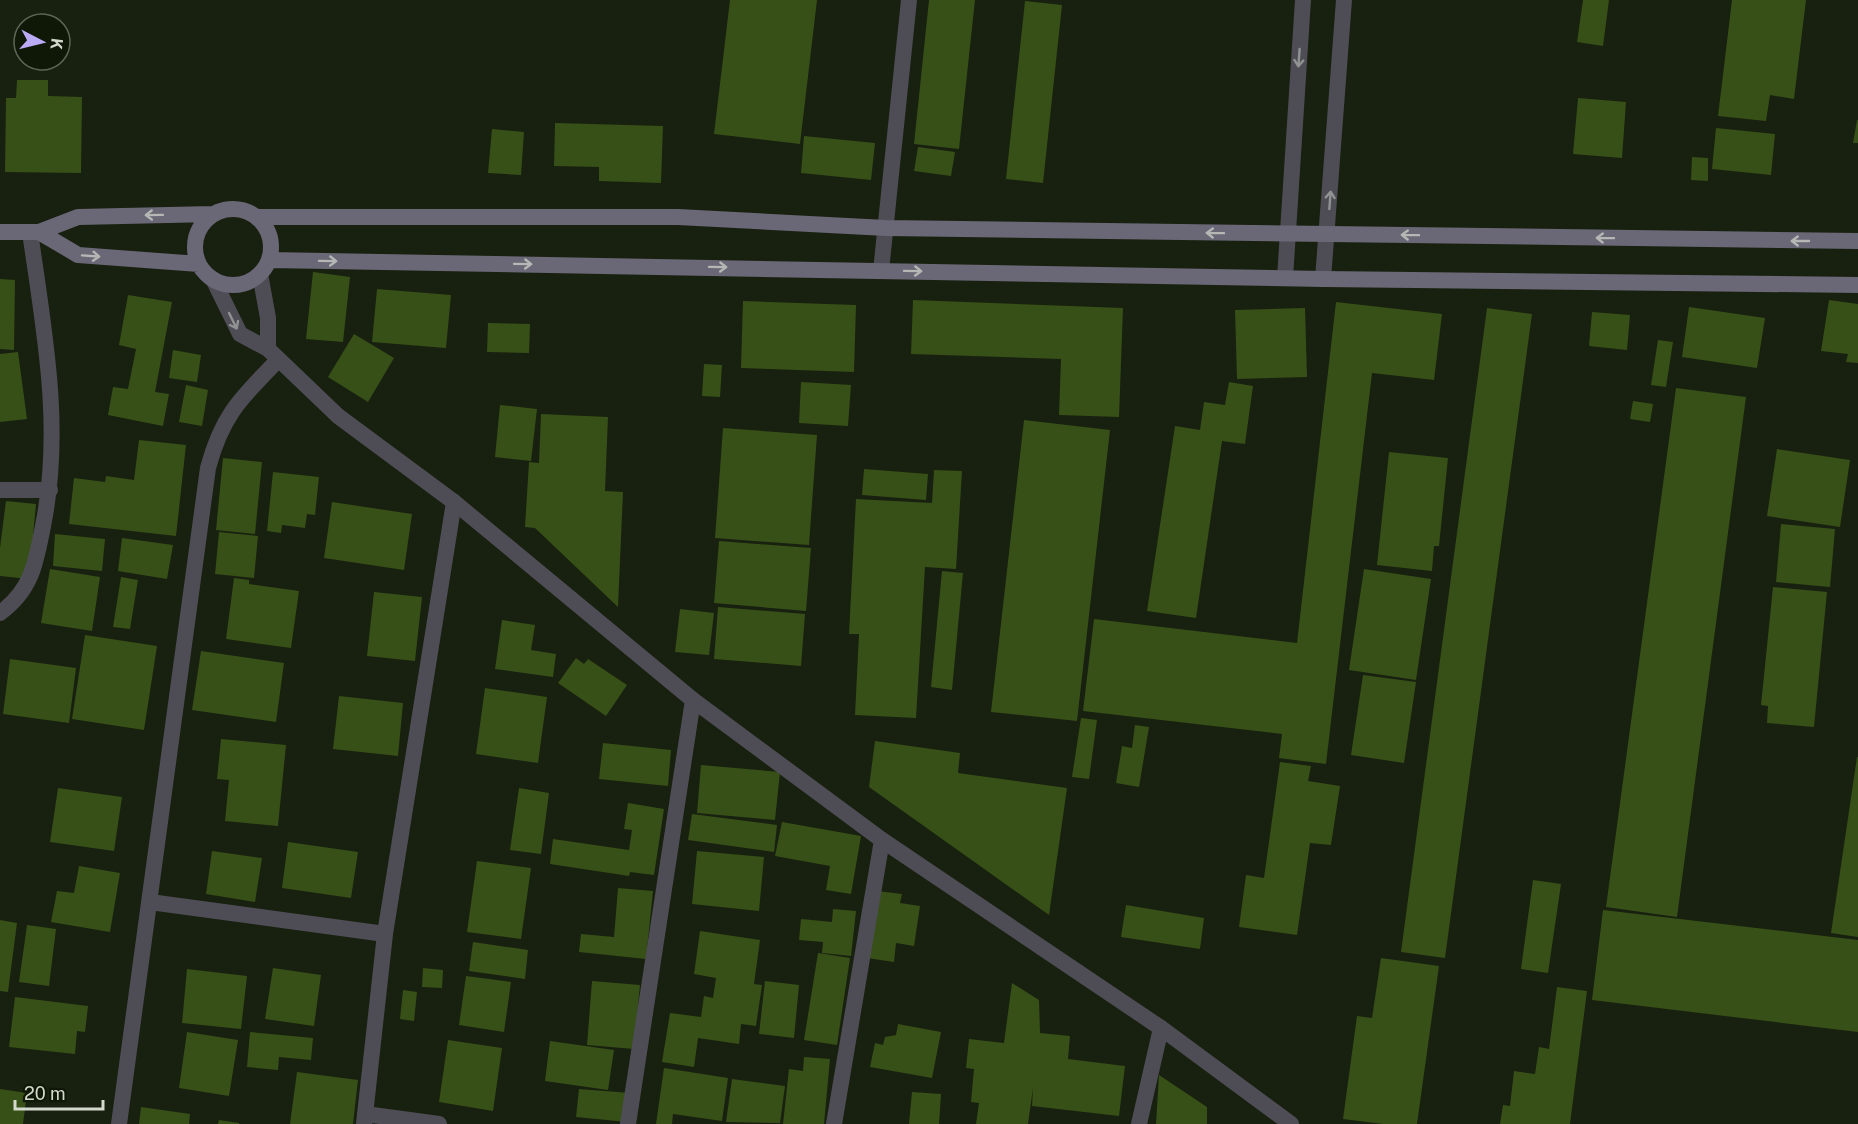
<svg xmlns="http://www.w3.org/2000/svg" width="1858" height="1124" font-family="'Public Sans',sans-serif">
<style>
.building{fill:#375017}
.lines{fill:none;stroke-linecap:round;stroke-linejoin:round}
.minor{stroke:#4e4d56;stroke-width:16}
.tertiary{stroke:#4e4d56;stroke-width:16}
.secondary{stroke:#6a6776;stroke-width:16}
.oneway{stroke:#909392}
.oneway2{stroke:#b4b7b3}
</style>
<rect width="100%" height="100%" fill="#18200f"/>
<path class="building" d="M730 0H817L800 144 714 134Z
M929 0H975L959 149 914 144Z
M1583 0H1609L1603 46 1577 42Z
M1732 0H1806L1794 99 1770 95 1766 121 1718 116Z
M1025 1 1062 5 1043 183 1006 179Z
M17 80H48V96L82 97 81 173 5 172 6 98H16Z
M1578 98 1626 102 1622 158 1573 154Z
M1857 120H1858V143H1853Z
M555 123 663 126 661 183 599 181V167L554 166Z
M1716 128 1775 134 1771 175 1712 169Z
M492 129 524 132 521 175 488 173Z
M804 136 875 143 871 180 801 173Z
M918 147 955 152 951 176 914 171Z
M1692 157 1708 158V181L1691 180Z
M313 272 350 277 343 342 306 339Z
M0 279 15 280 14 350 0 349Z
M377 289 451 295 446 348 372 342Z
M128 295 172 302 155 392 169 394 163 426 108 415 113 387 128 389 136 349 119 345Z
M913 300 1123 308 1119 417 1059 415 1061 359 911 354Z
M1829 300 1858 304V363L1846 362 1848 354 1821 351Z
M743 301 856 305 854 372 741 368Z
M1336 302 1442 314 1434 380 1372 373 1326 764 1279 758 1282 734 1083 711 1094 619 1297 643Z
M1689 307 1765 318 1757 368 1682 357Z
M1305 308 1307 377 1237 379 1235 310Z
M1487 308 1532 314 1445 958 1401 952Z
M1592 312 1630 315 1627 350 1589 346Z
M488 323 530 324 529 353 487 352Z
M354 334 394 358 368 402 328 377Z
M1658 340 1673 342 1666 387 1651 385Z
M173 350 201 355 197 382 169 378Z
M18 352 27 419 0 422V354Z
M704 364 722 365 720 397 702 396Z
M801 382 851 385 848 426 799 423Z
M1229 382 1253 386 1245 444 1222 441 1196 618 1147 611 1175 426 1200 430 1204 402 1225 405Z
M186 385 208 390 202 426 179 422Z
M1676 388 1746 397 1677 917 1606 907Z
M1633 401 1653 404 1650 422 1630 419Z
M500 405 537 409 531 461 495 457Z
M541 414 608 417 605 491 623 492 618 607 535 528 525 527 529 462 539 463Z
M1024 420 1110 430 1077 721 991 712Z
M723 428 817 435 809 545 715 538Z
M139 440 186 445 176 536 69 524 74 478 105 482 106 476 134 480Z
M1777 449 1850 460 1840 527 1767 516Z
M1389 452 1448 458 1439 546H1434L1432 571 1377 565Z
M223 458 262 462 255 534 216 530Z
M864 469 928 474 926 500 862 495Z
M934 470 962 471 956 569 925 567 916 718 855 715 859 634H849L856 499 932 503Z
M273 472 319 477 315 515 307 514 305 528 282 525 281 533 267 531Z
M6 501 36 504 29 579 0 576V548Z
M332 502 412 514 404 570 324 558Z
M1781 524 1835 529 1830 587 1776 582Z
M219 532 258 536 254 578 215 574Z
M55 534 105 539 102 571 53 566Z
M122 538 173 545 167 579 118 571Z
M719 541 811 548 806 611 714 603Z
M50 569 100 577 92 631 41 623Z
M1364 569 1431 579 1416 680 1349 670Z
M942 571 963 573 952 690 931 687Z
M121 577 138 580 130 629 113 627Z
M234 578 249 580V584L299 591 291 648 226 639Z
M1773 587 1827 592 1814 727 1767 723 1768 706 1761 705Z
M374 592 422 597 415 661 367 656Z
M718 607 805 614 801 666 714 659Z
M680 609 714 613 709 655 675 652Z
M502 620 535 625 531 650 556 654 553 677 495 669Z
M85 635 157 646 144 730 72 719Z
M201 651 284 663 276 722 192 710Z
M576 658 584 664 588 659 627 685 606 716 558 683Z
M10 659 76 668 69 723 3 714Z
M1363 675 1416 682 1404 763 1351 755Z
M485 688 547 697 538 763 476 754Z
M339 696 403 703 398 756 333 749Z
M1081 718 1097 720 1089 779 1072 777Z
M1135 725 1149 727 1139 787 1116 783 1122 746 1132 748Z
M221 739 286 745 278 826 225 821 229 780 217 779Z
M875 741 960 753 958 773 1067 788 1049 915 869 787Z
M603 743 671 750 668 786 599 779Z
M1857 757H1858V937L1831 933Z
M1280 762 1311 766 1308 781 1340 786 1331 845 1310 843 1297 935 1239 927 1246 875 1264 878Z
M701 765 780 772 775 820 697 813Z
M58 788 122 797 114 851 50 842Z
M519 788 549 793 541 854 510 850Z
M628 803 664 809 654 875 630 872 629 876 550 864 553 839 629 850 632 830 624 829Z
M692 814 777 825 774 852 688 840Z
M782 822 861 836 851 894 826 890 830 866 775 856Z
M288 842 358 852 351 898 282 888Z
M212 851 262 858 255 902 206 894Z
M697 851 764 857 759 911 692 904Z
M477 861 531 868 521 939 467 932Z
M79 866 120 873 110 932 51 922 57 891 74 893Z
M1533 880 1561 884 1548 973 1521 969Z
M618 888 653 891 646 959 579 952 581 934 614 937Z
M877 891 902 894 900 903 920 906 914 946 896 943 894 962 867 958Z
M1126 905 1204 918 1200 949 1121 937Z
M833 909 856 911 851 956 822 953 823 942 799 940 801 919 832 922Z
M1603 910 1858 940V1032L1592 1000Z
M0 920 17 923 8 992 0 991Z
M27 925 56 929 49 986 19 982Z
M700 931 760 940 754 984 762 985 756 1026 741 1024 739 1044 698 1038 694 1067 662 1062 670 1013 701 1017 704 996 713 998 716 978 694 974Z
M473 942 528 950 525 979 469 971Z
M818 953 850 958 837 1045 804 1040Z
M1381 958 1439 966 1417 1124H1383L1343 1119 1357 1016 1372 1018Z
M273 968 321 975 314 1026 265 1019Z
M423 968 443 970 442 988 422 987Z
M187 969 247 976 241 1029 182 1023Z
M466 976 511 982 504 1032 459 1025Z
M592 981 640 985 634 1049 587 1045Z
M765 981 799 985 794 1038 759 1034Z
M1012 983 1039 1000 1040 1033 1070 1036 1068 1059 1125 1066 1119 1116 1032 1106 1033 1088 1028 1124H976L979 1103 971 1102 974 1069 966 1068 969 1039 1004 1043Z
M1557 987 1587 991 1570 1124H1500L1503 1105 1510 1106 1514 1071 1535 1074 1539 1047 1549 1049Z
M403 990 417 992 414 1021 400 1019Z
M15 997 88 1006 85 1032 77 1031 75 1054 9 1047Z
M898 1024 941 1032 932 1078 870 1067 875 1043 883 1045 885 1037 896 1035Z
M187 1032 238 1040 229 1096 179 1088Z
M250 1032 313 1038 311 1060 279 1057 278 1070 247 1067Z
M448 1040 502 1048 493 1111 439 1102Z
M550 1041 614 1050 608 1090 545 1081Z
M804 1057 830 1059 824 1124H783L789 1069 803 1071Z
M664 1068 728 1078 722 1121 673 1114 672 1124H656Z
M297 1072 358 1080 353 1124H290Z
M1159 1075 1207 1107V1124H1156Z
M732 1079 785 1086 780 1123 726 1122Z
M0 1089 27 1093 23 1124H0Z
M579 1089 630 1093 627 1122 576 1117Z
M912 1092 941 1094 939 1124H909Z
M141 1107 190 1114 189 1124H139Z
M219 1120 239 1123V1124H218Z"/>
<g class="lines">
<path class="minor" d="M881 271 909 0
M0 490H50
M0 613C32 590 36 562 43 526 63 427 44 331 30 232
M150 902 385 934
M365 1114 439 1124
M119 1124 208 468C222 415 241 398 278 360
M364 1124 385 934 454 502
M628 1124 693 700
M834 1124 882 840
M1139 1124 1161 1028"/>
<path class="tertiary" d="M260 274 268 318V349
M1285 278 1303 0
M213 279 240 334 268 349 338 416 454 502 693 700 882 840 1161 1028 1291 1124
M1323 279 1344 0"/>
<path class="secondary" d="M195 247a38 38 0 1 1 76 0a38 38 0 1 1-76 0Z
M258 217H678L886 228 1858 241
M0 232H39L78 217 213 214
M39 232 78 255 199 264
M270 260 1323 279 1858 285"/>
</g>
<defs><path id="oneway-shaft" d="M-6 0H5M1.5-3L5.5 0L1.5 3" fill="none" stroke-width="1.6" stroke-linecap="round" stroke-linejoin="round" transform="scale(1.5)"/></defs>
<g class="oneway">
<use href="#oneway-shaft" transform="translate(1299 58) rotate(94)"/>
<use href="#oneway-shaft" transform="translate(1330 200) rotate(-86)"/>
<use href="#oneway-shaft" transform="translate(233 321) rotate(64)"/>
</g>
<g class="oneway2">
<use href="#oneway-shaft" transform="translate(154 215) rotate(179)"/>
<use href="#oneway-shaft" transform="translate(1215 233) rotate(-179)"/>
<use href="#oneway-shaft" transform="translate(1410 235) rotate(-179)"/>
<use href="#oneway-shaft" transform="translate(1605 238) rotate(-179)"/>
<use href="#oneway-shaft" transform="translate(1800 241) rotate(-180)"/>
<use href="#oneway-shaft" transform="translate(91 256) rotate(4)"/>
<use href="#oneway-shaft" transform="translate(328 261) rotate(1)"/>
<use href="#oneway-shaft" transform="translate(523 264) rotate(1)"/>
<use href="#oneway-shaft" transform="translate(718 267) rotate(1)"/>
<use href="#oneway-shaft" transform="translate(913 271) rotate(1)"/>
</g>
<g transform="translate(42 42) rotate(97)"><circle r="28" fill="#0f1706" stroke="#5d6556" stroke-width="1.5"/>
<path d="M0-4.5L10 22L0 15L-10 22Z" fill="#bbaaf6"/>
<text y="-9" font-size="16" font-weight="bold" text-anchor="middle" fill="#d3d9cd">K</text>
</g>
<path d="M15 1100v9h88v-9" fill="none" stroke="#d3d9cd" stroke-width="3"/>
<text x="24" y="1100" font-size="18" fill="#d3d9cd" stroke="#0f1706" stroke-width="4.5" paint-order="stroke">20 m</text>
</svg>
